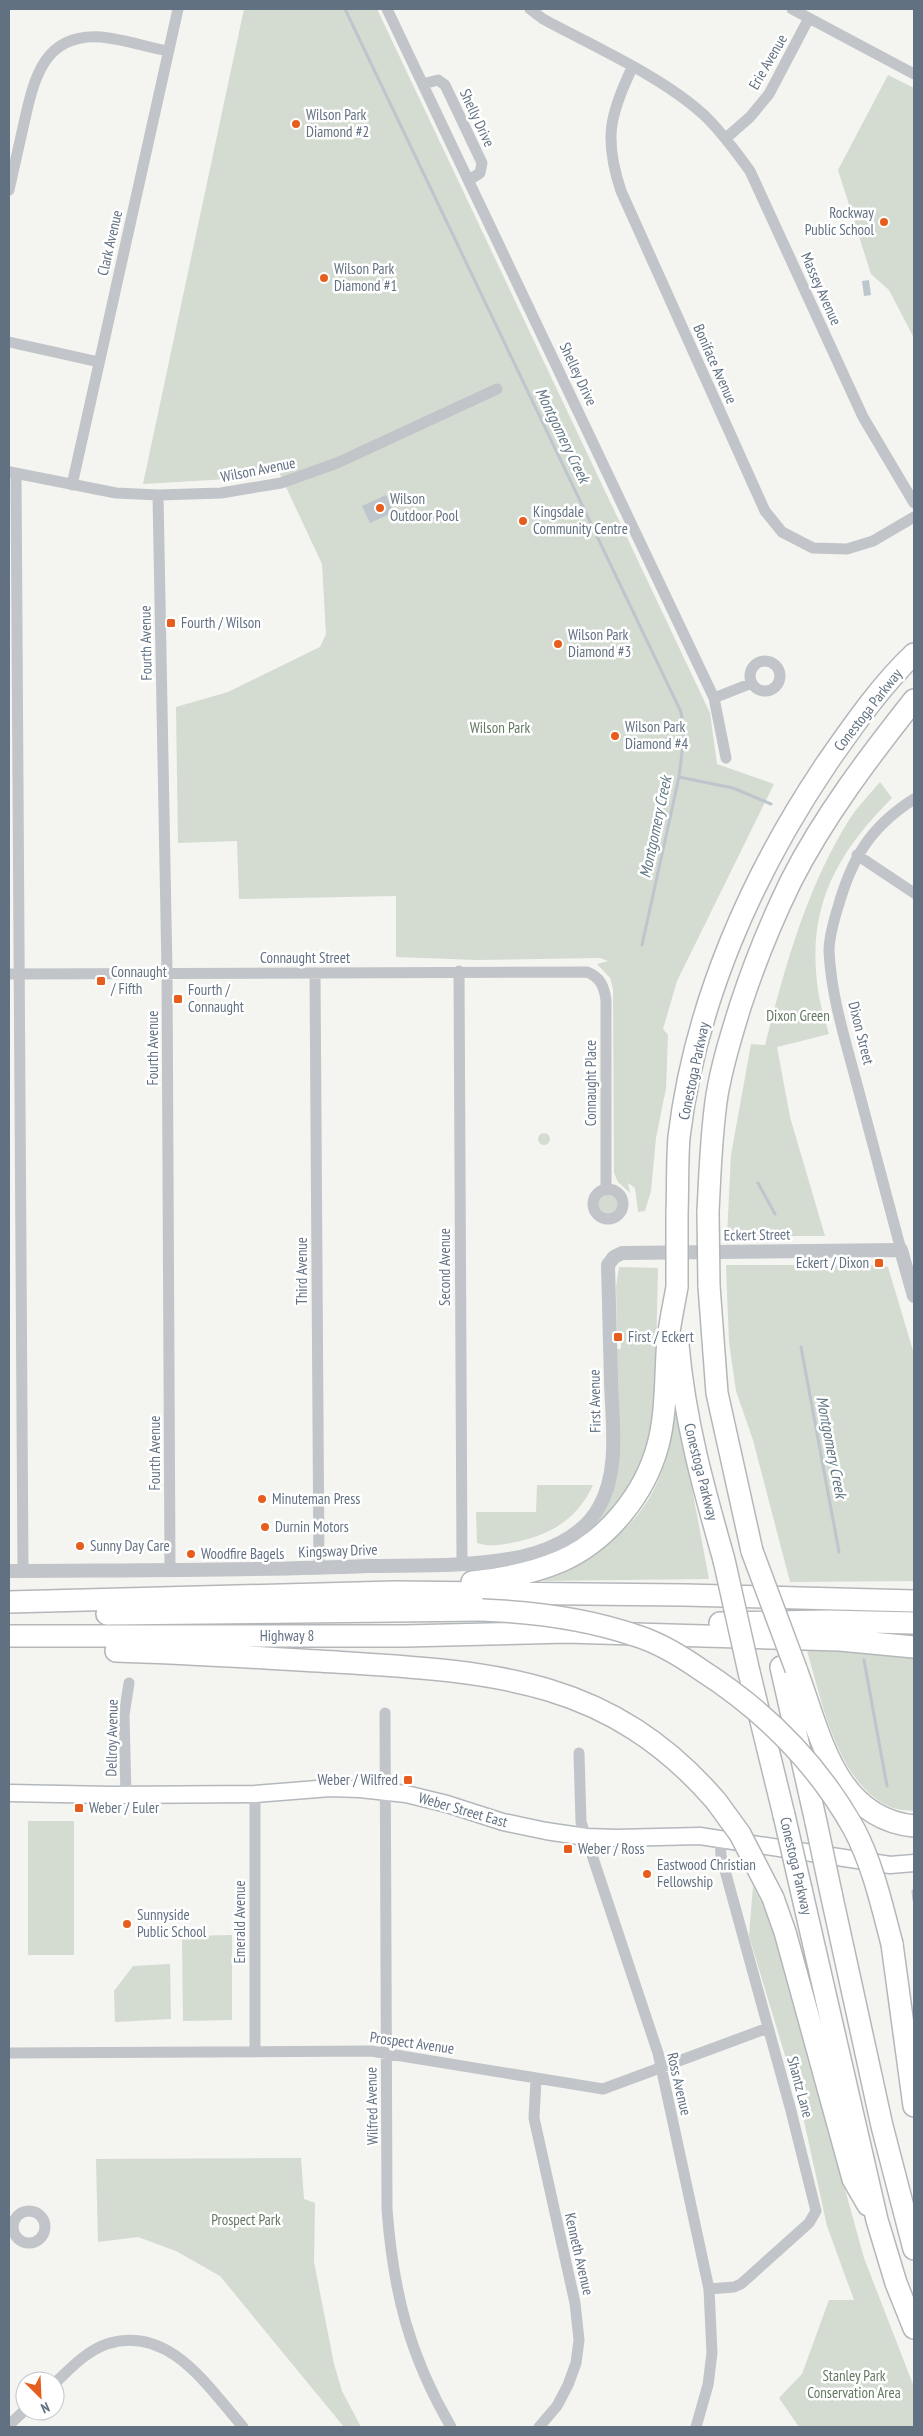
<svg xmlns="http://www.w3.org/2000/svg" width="923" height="2436" font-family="'PT Sans Narrow',sans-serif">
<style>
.green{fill:#d4dbd1}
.water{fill:#bcc6cc}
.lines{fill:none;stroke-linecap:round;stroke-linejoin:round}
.stream{stroke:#bcc6cc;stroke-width:3}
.secondary-casing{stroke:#b3b8bd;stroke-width:19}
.motorway-casing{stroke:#b4b7ba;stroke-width:24}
.minor{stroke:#c1c4c8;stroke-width:11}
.tertiary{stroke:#c1c4c8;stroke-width:14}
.secondary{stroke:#fff;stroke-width:16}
.motorway{stroke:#fff;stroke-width:21}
.motorway-bridge-casing{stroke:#b4b7ba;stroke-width:24;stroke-linecap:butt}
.motorway-bridge{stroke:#fff;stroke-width:21}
.poi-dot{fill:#e75d1d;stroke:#fff;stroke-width:2}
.labels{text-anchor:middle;stroke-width:5;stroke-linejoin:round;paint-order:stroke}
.street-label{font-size:15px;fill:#627182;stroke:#fff}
.poi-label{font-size:15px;fill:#627182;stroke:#fff;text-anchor:start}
.park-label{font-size:15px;fill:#647961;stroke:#fff}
.water-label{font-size:16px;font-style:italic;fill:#637a86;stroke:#fff}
</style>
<rect width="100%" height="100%" fill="#f4f4f0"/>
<path class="green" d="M244 9H377L710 713 717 764 774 784 677 981 663 1029 668 1035 666 1088 656 1138 651 1191 645 1211 638 1212 635 1188 628 1183 630 1193 618 1182 614 1173 613 989 610 978 597 964 608 961 600 958 477 960 396 957V896L239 899 237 841 178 843 176 707 228 692 320 647 326 634 322 564 279 472 228 479 143 484Z
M888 75 914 88V338L889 290 871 274 838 170Z
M880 782 892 798C836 854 806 908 818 990 820 1005 825 1020 829 1034L777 1047 790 1117 825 1236H727L731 1155 751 1044 765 1045C785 967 806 889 849 820 857 807 870 794 880 782Z
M538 1139a6 6 0 1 1 12 0a6 6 0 1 1-12 0Z
M598 1204a11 11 0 1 1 22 0a11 11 0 1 1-22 0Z
M726 1265H881L888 1267 914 1354V1581L790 1582 753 1440 736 1391 729 1342Z
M619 1267 658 1268 655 1401 649 1443 638 1474 602 1526 577 1539 605 1509 616 1349H621V1335L617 1334 616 1287Z
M677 1409 709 1579 539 1581C581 1562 623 1541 648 1500 665 1474 670 1439 677 1409Z
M537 1485H593C577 1520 549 1536 511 1543 498 1545 490 1547 477 1543L476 1512H536Z
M806 1647 914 1657V1811C906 1810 895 1810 888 1806 836 1781 821 1697 806 1647Z
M28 1821H74V1955H28Z
M753 1886 771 1921 864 2258 914 2387V2427H799L779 2398 802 2374 829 2300H854L827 2226 802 2112 749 1936Z
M232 1935V2020L183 2021 182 1936Z
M170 1964 171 2019 115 2022 114 1991 133 1966Z
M301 2158 304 2199 315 2203 314 2262 334 2364 342 2391 361 2427H344L220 2276 176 2251 138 2237 98 2242 96 2159Z"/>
<path class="water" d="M869 280 871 295 864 296 862 281Z
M386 495 394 512 370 523 362 506Z"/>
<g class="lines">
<path class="stream" d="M345 9 681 712 684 736 679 777 642 945
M679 777 733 788 771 804
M758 1183 775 1214
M801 1347 839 1552
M864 1660 887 1786
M913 1891 914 1900"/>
<defs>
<path id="secondary" d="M9 1793 111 1795 255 1794 330 1788 360 1789 406 1794 447 1804 503 1822 546 1831 586 1837 617 1838 700 1836 890 1865 914 1863"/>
<path id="motorway" d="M677 1212C678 1188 677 1162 679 1137 695 1003 752 874 827 763 853 726 881 685 914 654
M708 1212C710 1173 711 1134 717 1095 722 1065 731 1036 740 1007 754 964 771 922 791 881 824 816 869 757 914 700
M709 1286 717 1393 752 1551
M678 1345C685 1422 703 1486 724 1560
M472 1582C502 1579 533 1573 561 1561 607 1541 645 1494 658 1445 667 1411 665 1374 668 1339 670 1322 674 1304 677 1287
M9 1602 395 1592 684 1595 914 1601
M107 1614 482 1610
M720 1623 827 1621 914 1623
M9 1636H405L566 1632 840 1640 914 1647
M116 1651C190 1653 262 1658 336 1662 489 1672 608 1676 716 1801
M781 1667 816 1822
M796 1669C820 1732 834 1818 914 1826
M749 1672 784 1815
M801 1889 877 2220 896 2283 914 2328
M831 1893 882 2126 914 2249
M773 1898 785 1932 853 2179 868 2205
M892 1944 914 2106"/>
</defs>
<use href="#secondary" class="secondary-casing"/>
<use href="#motorway" class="motorway-casing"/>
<path class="minor" d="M387 9 714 698 726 758
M530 9 543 19C593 46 663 77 704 115 722 132 736 152 750 171L863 417 914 503
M792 9 914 74
M632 68C609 116 604 140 621 191L765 511 782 532 813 548 847 549 873 541 914 517
M423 84 438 80 445 85 482 163 480 173 469 180
M726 138 750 117 769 94 809 18
M9 190C14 167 19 145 24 123 34 78 44 33 101 37 123 39 146 47 168 51
M9 342 99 362
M10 472 116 493 158 495 221 493 281 483 337 463 497 389
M16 473 23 1571
M72 485 178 9
M158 495 167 971 170 1570
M750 676a15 15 0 1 1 30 0a15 15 0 1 1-30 0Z
M714 698 752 683
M857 855 914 893
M459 971 462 1563
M315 973 319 1568
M9 974C201 972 394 971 587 972 600 977 604 986 606 1000V1190
M593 1204a15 15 0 1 1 30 0a15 15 0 1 1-30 0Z
M901 1250C886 1192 870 1135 855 1077 844 1036 831 994 829 951 829 937 834 920 838 907 852 858 870 827 914 799
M385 1713 387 2209C393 2291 409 2355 451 2427
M579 1753 581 1822 658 2053 709 2289 712 2353 708 2385 696 2427
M255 1794V2051
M126 1795 124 1715 129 1683
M9 2053 371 2051 603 2089 768 2028
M536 2079 534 2118 575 2303 579 2340 576 2363 568 2385 557 2406 539 2427
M13 2227a16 16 0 1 1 32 0a16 16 0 1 1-32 0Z
M709 2289 734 2287 741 2284 809 2223 816 2211 790 2107 721 1856 720 1838
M55 2383C70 2369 86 2351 107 2344 169 2324 208 2387 243 2427
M9 2425 25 2410"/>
<path class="tertiary" d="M9 1571C129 1570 248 1571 368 1566 415 1565 464 1567 509 1559 543 1554 582 1538 599 1507 620 1471 612 1421 611 1381 610 1342 609 1304 608 1265L614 1257 622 1253 901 1250 914 1296"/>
<use href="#secondary" class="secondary"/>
<use href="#motorway" class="motorway"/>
<defs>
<path id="motorway-bridge" d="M677 1212V1287
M708 1212 709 1286
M752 1551 796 1669
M724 1560 749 1672
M482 1610C534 1612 584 1618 634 1635 658 1642 681 1656 701 1670 765 1711 817 1763 854 1829 873 1865 882 1906 892 1944
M716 1801 740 1834 773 1898
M784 1815 801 1889
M816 1822 831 1893"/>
</defs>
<use href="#motorway-bridge" class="motorway-bridge-casing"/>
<use href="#motorway-bridge" class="motorway-bridge"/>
</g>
<g class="poi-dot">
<circle cx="296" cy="124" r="5"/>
<circle cx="884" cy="222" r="5"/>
<circle cx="324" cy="278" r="5"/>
<circle cx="380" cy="508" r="5"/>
<circle cx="523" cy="521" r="5"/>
<rect x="166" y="618" width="10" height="10" rx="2.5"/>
<circle cx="558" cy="644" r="5"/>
<circle cx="615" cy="736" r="5"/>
<rect x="96" y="976" width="10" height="10" rx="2.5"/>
<rect x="173" y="994" width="10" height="10" rx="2.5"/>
<rect x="874" y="1258" width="10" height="10" rx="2.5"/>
<rect x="613" y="1332" width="10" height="10" rx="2.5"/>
<circle cx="262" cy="1499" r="5"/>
<circle cx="265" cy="1527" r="5"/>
<circle cx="80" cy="1546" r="5"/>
<circle cx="191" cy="1554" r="5"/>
<rect x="403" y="1775" width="10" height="10" rx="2.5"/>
<rect x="74" y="1803" width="10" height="10" rx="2.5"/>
<rect x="563" y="1844" width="10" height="10" rx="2.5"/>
<circle cx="647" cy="1874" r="5"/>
<circle cx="127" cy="1924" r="5"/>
</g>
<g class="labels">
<g class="street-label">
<text transform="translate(768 62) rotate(-60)" y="5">Erie Avenue</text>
<text transform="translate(477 118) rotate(65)" y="5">Shelly Drive</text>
<text transform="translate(110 243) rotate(-77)" y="5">Clark Avenue</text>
<text transform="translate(821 289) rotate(66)" y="5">Massey Avenue</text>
<text transform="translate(715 364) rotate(66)" y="5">Boniface Avenue</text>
<text transform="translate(578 374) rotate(65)" y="5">Shelley Drive</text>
<text transform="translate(258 470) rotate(-11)" y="5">Wilson Avenue</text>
<text transform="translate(146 643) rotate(-91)" y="5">Fourth Avenue</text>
<text transform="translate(868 710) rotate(-52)" y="5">Conestoga Parkway</text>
<text x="305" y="963">Connaught Street</text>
<text transform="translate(861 1033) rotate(76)" y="5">Dixon Street</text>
<text transform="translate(153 1048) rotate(-90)" y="5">Fourth Avenue</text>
<text transform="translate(694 1071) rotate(-78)" y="5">Conestoga Parkway</text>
<text transform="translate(591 1083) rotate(-90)" y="5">Connaught Place</text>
<text transform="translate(757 1235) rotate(-1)" y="5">Eckert Street</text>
<text transform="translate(445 1267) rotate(-90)" y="5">Second Avenue</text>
<text transform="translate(302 1271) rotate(-90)" y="5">Third Avenue</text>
<text transform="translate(595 1401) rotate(-91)" y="5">First Avenue</text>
<text transform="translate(155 1453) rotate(-90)" y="5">Fourth Avenue</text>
<text transform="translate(701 1472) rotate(76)" y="5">Conestoga Parkway</text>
<text transform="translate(338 1551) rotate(-2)" y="5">Kingsway Drive</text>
<text x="287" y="1641">Highway 8</text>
<text transform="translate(112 1738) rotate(-89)" y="5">Dellroy Avenue</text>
<text transform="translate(463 1810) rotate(16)" y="5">Weber Street East</text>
<text transform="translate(796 1866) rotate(77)" y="5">Conestoga Parkway</text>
<text transform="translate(240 1922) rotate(-90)" y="5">Emerald Avenue</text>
<text transform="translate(412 2043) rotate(8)" y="5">Prospect Avenue</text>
<text transform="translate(679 2084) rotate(77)" y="5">Ross Avenue</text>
<text transform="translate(800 2087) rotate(75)" y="5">Shantz Lane</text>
<text transform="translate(372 2106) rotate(-91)" y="5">Wilfred Avenue</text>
<text transform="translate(579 2254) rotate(77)" y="5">Kenneth Avenue</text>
</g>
<g class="poi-label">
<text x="306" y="120">Wilson Park<tspan x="306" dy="17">Diamond #2</tspan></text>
<text x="874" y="218" text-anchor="end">Rockway<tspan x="874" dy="17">Public School</tspan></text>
<text x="334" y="274">Wilson Park<tspan x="334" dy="17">Diamond #1</tspan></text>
<text x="390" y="504">Wilson<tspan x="390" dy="17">Outdoor Pool</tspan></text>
<text x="533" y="517">Kingsdale<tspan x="533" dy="17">Community Centre</tspan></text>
<text x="181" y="628">Fourth / Wilson</text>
<text x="568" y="640">Wilson Park<tspan x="568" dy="17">Diamond #3</tspan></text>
<text x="625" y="732">Wilson Park<tspan x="625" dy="17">Diamond #4</tspan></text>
<text x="111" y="977">Connaught<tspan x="111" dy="17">/ Fifth</tspan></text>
<text x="188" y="995">Fourth /<tspan x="188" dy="17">Connaught</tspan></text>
<text x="869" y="1268" text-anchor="end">Eckert / Dixon</text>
<text x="628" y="1342">First / Eckert</text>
<text x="272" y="1504">Minuteman Press</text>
<text x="275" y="1532">Durnin Motors</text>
<text x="90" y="1551">Sunny Day Care</text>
<text x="201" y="1559">Woodfire Bagels</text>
<text x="398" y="1785" text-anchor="end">Weber / Wilfred</text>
<text x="89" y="1813">Weber / Euler</text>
<text x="578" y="1854">Weber / Ross</text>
<text x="657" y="1870">Eastwood Christian<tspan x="657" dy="17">Fellowship</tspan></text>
<text x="137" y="1920">Sunnyside<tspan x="137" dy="17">Public School</tspan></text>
</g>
<g class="park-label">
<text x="500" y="733">Wilson Park</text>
<text x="798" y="1021">Dixon Green</text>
<text x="246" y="2225">Prospect Park</text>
<text x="854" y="2381">Stanley Park<tspan x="854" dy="17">Conservation Area</tspan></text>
</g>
<g class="water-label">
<text transform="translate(563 435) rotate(64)" y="6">Montgomery Creek</text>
<text transform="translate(655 827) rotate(-78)" y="6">Montgomery Creek</text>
<text transform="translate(832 1447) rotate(79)" y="6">Montgomery Creek</text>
</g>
</g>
<rect width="923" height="2436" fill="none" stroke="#627182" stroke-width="20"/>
<g transform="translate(40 2396) rotate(156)"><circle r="24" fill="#ffffff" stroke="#c0c6cd"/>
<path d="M0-4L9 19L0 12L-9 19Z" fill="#e75d1d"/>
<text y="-8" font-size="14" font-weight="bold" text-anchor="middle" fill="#627182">N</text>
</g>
</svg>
